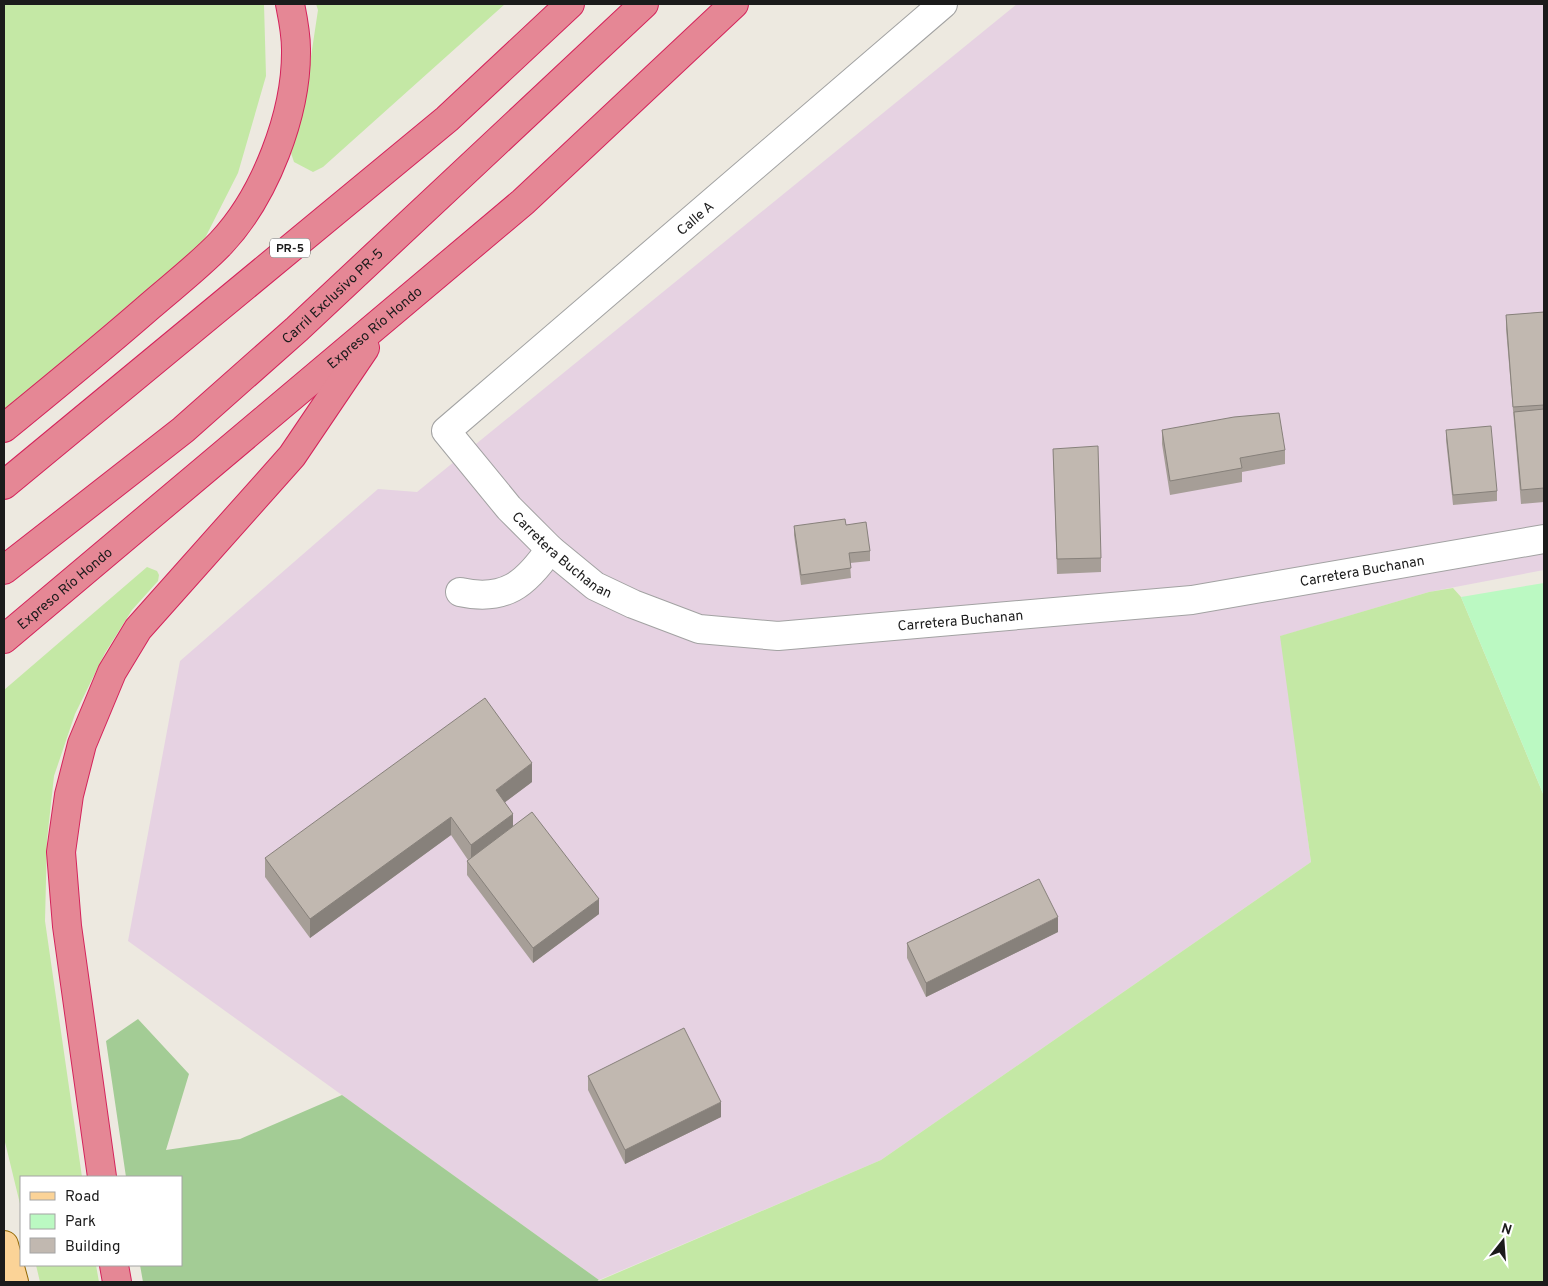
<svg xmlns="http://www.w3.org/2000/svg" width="1548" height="1286" font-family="Overpass,sans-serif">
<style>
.industrial{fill:#e6d2e2}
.grass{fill:#c4e8a5}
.forest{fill:#a3cc95}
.park{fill:#bbf9c2}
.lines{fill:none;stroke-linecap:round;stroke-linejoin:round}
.minor-casing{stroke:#a2a2a2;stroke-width:30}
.major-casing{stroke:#916600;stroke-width:30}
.highway-casing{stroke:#d4235b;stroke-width:30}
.minor{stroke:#fff;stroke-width:28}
.major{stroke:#fbd397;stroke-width:28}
.highway{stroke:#e58795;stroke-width:28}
.wall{fill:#a69e97}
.shaded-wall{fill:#87817b}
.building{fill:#c1b8b0;stroke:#87817b}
.labels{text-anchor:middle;stroke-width:4;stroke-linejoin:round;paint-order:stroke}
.shield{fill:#fff;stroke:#5f5f5f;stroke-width:1}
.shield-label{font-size:12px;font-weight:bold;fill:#1b1b1b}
.street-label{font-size:14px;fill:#1b1b1b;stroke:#fff}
</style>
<rect width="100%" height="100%" fill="#ede9e0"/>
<path class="industrial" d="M1017 4H1544V570L1429 592 1281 636 1311 862 881 1160 599 1280 128 941 180 661 378 489 417 492Z"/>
<path class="grass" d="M4 4H264L266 76 238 173 203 242 4 411Z
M316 4H505L323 167 313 172 294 162 291 153 304 103 318 10Z
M147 567 157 571 159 575 158 581 132 610 105 653 75 714 54 776 47 840 45 921 82 1177H21V1208L4 1138V690Z
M1453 588 1461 597 1544 796V1282H596L881 1160 1311 862 1280 636 1429 592Z
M36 1265H96L99 1282H40Z"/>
<path class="forest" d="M138 1019 189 1074 166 1150 240 1139 342 1095 599 1280 596 1282H143L140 1265H181V1177H126L106 1041Z"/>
<path class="park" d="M1544 583V796L1461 597Z"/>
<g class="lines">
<defs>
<g id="minor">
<path id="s1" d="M943 4 446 431 509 508 550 549 595 586 633 604 699 629 778 636 1192 600 1544 539"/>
<path d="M460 592C505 602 526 584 550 549"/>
</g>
<path id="major" d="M4 1245 14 1282"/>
<g id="highway">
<path d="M4 428C53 388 102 348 150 306 173 286 199 266 221 243 265 196 297 114 296 49 296 33 293 19 290 4"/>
<path d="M4 485 447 119 570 4"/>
<path id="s2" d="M4 570 183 430 297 329 644 4"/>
<path id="s3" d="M4 639 523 202 734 4"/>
<path d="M102 1177 67 926 61 852 69 795 82 744 112 672 138 629 292 456 365 348"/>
<path d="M114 1265 117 1282"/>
</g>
</defs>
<use href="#minor" class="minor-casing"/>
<use href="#major" class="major-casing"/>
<use href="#highway" class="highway-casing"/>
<use href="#minor" class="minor"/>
<use href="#major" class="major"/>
<use href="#highway" class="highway"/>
</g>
<path class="wall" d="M1544 312V502L1521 504 1506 329V315Z
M1162 430 1285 450V464L1242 472V482L1170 495 1162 444Z
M1446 430 1497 491V501L1453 505 1446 440Z
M1053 449 1101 558V572L1057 574Z
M846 525 870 551V561L850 563 851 578 801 585 794 535V526Z
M532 782 505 802 513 826 599 914 533 963 467 875V861L468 860 451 835 310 938 265 877V858Z
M1058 932 926 997 907 958V943Z
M588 1076 721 1117 625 1164 588 1090Z"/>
<path class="shaded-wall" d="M532 763V782L496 809V790Z
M513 814V833L471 864V845Z
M451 817V835L310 938V919Z
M599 899V914L533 963V948Z
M1058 917V932L926 997V983Z
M721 1102V1117L625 1164V1150Z"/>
<path class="building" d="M1544 312V405L1513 407 1506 315Z
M1544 409V488L1521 490 1514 412Z
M1279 413 1285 450 1240 458 1242 468 1170 481 1162 430 1234 417Z
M1491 426 1497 491 1453 495 1446 430Z
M1098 446 1101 558 1057 559 1053 449Z
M845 519 846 525 866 522 870 551 849 553 851 568 801 575 794 526Z
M485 698 532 763 496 790 513 814 471 845 451 817 310 919 265 858Z
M532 812 599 899 533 948 467 861Z
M1039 879 1058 917 926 983 907 943Z
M684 1028 721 1102 625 1150 588 1076Z"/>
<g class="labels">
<rect class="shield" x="270" y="238.5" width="40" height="19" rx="4"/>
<g class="shield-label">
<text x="290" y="252">PR-5</text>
</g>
<g class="street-label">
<text transform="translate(695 218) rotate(-41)" y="5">Calle A</text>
<text dy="5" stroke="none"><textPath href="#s2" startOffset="428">Carril Exclusivo PR-5</textPath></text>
<text dy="5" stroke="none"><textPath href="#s3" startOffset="484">Expreso Río Hondo</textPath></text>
<text dy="5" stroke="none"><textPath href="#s1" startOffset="826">Carretera Buchanan</textPath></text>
<text dy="5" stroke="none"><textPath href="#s1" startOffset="1651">Carretera Buchanan</textPath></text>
<text dy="5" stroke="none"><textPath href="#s3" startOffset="79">Expreso Río Hondo</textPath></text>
<text dy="5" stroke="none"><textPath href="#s1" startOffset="1246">Carretera Buchanan</textPath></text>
</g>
</g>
<rect width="1548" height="1286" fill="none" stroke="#1b1b1b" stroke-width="10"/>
<rect x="20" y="1176" width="162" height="90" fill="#ffffff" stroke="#a4a4a4"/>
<rect x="30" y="1192" width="25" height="8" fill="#fbd397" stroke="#a4a4a4"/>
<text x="65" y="1201" font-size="15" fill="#1b1b1b">Road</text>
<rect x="30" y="1214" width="25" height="15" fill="#bbf9c2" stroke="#a4a4a4"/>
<text x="65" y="1226" font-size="15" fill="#1b1b1b">Park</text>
<rect x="30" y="1238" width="25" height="15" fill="#c1b8b0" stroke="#a4a4a4"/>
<text x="65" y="1251" font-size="15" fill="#1b1b1b">Building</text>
<g transform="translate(1503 1241) rotate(17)" stroke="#ffffff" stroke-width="4" paint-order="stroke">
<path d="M0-4L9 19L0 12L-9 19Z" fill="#1b1b1b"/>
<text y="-8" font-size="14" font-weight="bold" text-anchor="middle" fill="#1b1b1b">N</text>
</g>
</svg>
